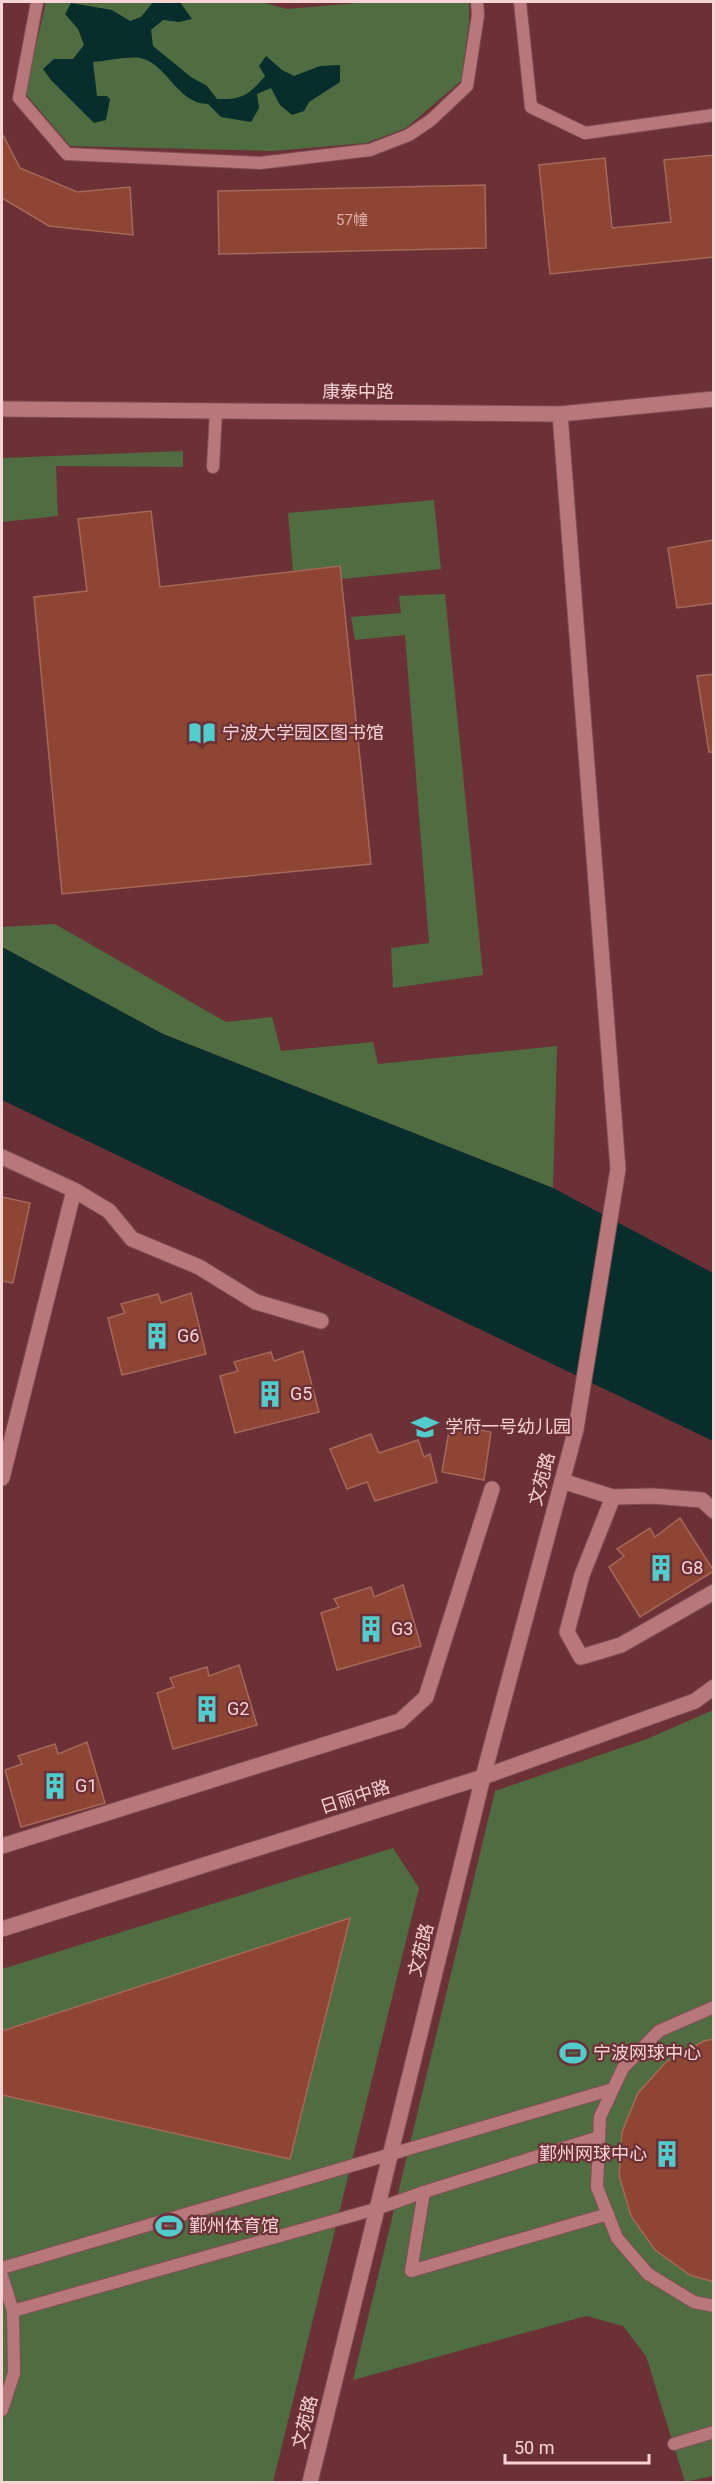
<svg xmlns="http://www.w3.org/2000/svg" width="715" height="2484" font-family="Roboto,'Noto Sans SC',sans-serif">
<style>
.green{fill:#4f6d40}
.water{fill:#072d2d}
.building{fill:#8e4533;stroke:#a66959;stroke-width:1.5}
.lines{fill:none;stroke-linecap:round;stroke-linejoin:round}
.lane-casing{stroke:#804f55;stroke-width:14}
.street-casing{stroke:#804f55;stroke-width:17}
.secondary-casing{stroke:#804f55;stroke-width:17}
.lane{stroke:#b8777b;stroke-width:12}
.street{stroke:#b8777b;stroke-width:15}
.secondary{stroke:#b8777b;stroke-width:15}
.labels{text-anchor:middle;stroke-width:4.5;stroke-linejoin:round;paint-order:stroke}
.number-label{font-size:15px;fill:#deb0ac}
.street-label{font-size:18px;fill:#f8d3d5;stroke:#6b3137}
.poi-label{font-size:18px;fill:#f8d3d5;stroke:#6b3137;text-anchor:start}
</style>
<rect width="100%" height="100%" fill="#6b3137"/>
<path class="green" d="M46 2H261L287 9 368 2H469V23L461 81 406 128 366 143 272 151 70 146 25 93Z
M183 451V467L56 466 58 516 2 522V458Z
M434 500 441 569 342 579 340 566 293 571 288 513Z
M445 594 483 975 393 988 391 948 429 943 405 635 355 640 351 617 401 613 399 596Z
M55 924 226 1022 272 1017 281 1051 373 1042 378 1064 557 1046 553 1188 163 1034 2 947V927Z
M713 1710V2476L685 2482 646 2356 623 2326 586 2316 353 2380 495 1791 647 1739Z
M393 1848 419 1888 273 2482H2V1969Z"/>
<path class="water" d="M153 2H180L192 19 179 22 163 20 151 30 153 46 191 77 207 86 217 99C242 100 249 95 265 76L259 66 266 56 282 70 294 76 320 66 340 65V82L309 102 304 111 292 115 280 105 271 88 257 94 259 108 251 122 221 117 208 104C177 104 166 62 140 58 128 56 105 61 93 62L97 96H107L110 99 106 120 94 123 51 80 43 69 54 59H73L84 45 78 29 65 14 71 3 112 10 130 21 141 17Z
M2 947 163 1034 553 1188 713 1273V1441L2 1100Z"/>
<path class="building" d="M2 133 20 168 77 192 130 187 133 235 49 226 2 198Z
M714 155V257L550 274 539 165 605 158 612 228 671 222 664 160Z
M485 185 486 248 219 254 218 191Z
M151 511 160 587 340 566 371 864 62 894 34 597 87 591 78 519Z
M714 540V603L677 608 668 548Z
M714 674V752H709L697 676Z
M2 1197 30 1203 13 1283 2 1281Z
M191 1293 206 1354 122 1375 108 1318 125 1313 121 1304 158 1294 161 1303Z
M303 1351 319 1412 235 1433 220 1376 238 1371 234 1362 271 1352 274 1361Z
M450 1425 491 1432 484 1480 442 1472Z
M371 1434 379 1453 418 1440 424 1457 430 1454 437 1482 375 1501 367 1482 347 1489 330 1449Z
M680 1518 714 1571 640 1617 609 1567 624 1556 617 1549 650 1528 655 1537Z
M403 1585 421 1646 337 1670 321 1613 339 1607 334 1599 371 1587 374 1597Z
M239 1665 257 1725 173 1749 157 1693 174 1687 170 1678 207 1667 209 1676Z
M87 1742 105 1803 21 1827 5 1770 22 1764 18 1756 55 1744 58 1754Z
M350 1918 290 2159 2 2095V2031Z
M714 2039V2282L690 2275 655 2250 631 2216 619 2175 622 2132 638 2093 667 2061 704 2041Z"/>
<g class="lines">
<defs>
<path id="lane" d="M37 2 19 98 67 154 260 163 370 150 409 135 431 120 467 86 478 15 477 2
M520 2 531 107 585 133 714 115
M213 467 216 411
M714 2007 659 2031 623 2068 600 2117 597 2187 617 2238 648 2274 694 2302 714 2306
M599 2137 424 2192 411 2271 608 2214
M2 2268 613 2089
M2 2276 13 2311 14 2373 2 2410
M13 2311 379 2208 424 2192
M674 2444 714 2432"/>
<path id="street" d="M2 1157 74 1190 2 1478
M74 1190 109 1211 132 1239 199 1267 256 1302 321 1321
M562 1481 613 1497 653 1496 702 1500 714 1511
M613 1497 582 1575 567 1632 581 1657 621 1645 714 1592
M2 1846 400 1721 426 1697 492 1489"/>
<path id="secondary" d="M2 409 560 414 714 399
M2 1929 483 1777 695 1701 714 1687
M310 2482 483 1777 576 1429 618 1169 560 414"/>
</defs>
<use href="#lane" class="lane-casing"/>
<use href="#street" class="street-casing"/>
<use href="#secondary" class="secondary-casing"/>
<use href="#lane" class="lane"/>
<use href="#street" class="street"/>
<use href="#secondary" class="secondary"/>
</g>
<defs>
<symbol id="library-bare" viewBox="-9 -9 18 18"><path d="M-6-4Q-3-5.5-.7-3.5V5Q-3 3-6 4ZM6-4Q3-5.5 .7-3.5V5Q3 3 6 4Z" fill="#52cdcd" stroke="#6b3137" stroke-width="2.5" paint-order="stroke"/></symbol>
<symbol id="building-bare" viewBox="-9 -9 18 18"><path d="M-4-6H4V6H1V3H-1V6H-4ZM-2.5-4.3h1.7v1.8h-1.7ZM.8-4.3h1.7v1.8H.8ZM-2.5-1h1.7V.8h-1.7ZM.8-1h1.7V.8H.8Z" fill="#52cdcd" stroke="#6b3137" stroke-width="2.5" paint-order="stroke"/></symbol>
<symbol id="school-bare" viewBox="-9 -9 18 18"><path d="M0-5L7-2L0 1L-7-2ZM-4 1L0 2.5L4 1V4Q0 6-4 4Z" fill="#52cdcd" stroke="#6b3137" stroke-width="2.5" paint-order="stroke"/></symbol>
<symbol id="stadium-bare" viewBox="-9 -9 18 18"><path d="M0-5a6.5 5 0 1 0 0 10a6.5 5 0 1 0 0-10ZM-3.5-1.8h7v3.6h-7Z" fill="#52cdcd" stroke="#6b3137" stroke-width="2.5" paint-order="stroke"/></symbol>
</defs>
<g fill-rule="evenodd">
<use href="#library-bare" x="183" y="714" width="38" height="38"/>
<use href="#building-bare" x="138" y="1317" width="38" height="38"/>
<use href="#building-bare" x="251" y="1375" width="38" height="38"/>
<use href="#school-bare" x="406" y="1408" width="38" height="38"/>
<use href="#building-bare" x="642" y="1549" width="38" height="38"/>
<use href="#building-bare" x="352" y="1610" width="38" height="38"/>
<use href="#building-bare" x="188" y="1690" width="38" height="38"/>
<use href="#building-bare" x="36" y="1767" width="38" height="38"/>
<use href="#stadium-bare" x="554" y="2034" width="38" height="38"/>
<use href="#building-bare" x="648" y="2135" width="38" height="38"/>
<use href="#stadium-bare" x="150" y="2207" width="38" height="38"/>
</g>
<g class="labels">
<g class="number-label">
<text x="352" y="225">57幢</text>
</g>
<g class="street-label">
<text x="358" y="398">康泰中路</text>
<text transform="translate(542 1479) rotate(-75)" y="6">文苑路</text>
<text transform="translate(355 1797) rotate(-18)" y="6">日丽中路</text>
<text transform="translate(421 1950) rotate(-76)" y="6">文苑路</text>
<text transform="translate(305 2422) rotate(-76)" y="6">文苑路</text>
</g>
<g class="poi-label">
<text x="222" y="739">宁波大学园区图书馆</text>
<text x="177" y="1342">G6</text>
<text x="290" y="1400">G5</text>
<text x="445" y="1433">学府一号幼儿园</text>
<text x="681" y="1574">G8</text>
<text x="391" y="1635">G3</text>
<text x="227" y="1715">G2</text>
<text x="75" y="1792">G1</text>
<text x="593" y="2059">宁波网球中心</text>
<text x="647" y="2160" text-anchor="end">鄞州网球中心</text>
<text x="189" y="2232">鄞州体育馆</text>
</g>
</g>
<rect width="715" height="2484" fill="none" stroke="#f8d3d5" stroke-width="6"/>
<path d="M505 2454v9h144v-9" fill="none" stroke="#f8d3d5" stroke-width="3"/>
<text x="514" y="2454" font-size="18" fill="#f8d3d5" stroke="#6b3137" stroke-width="4.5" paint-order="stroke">50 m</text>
</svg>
